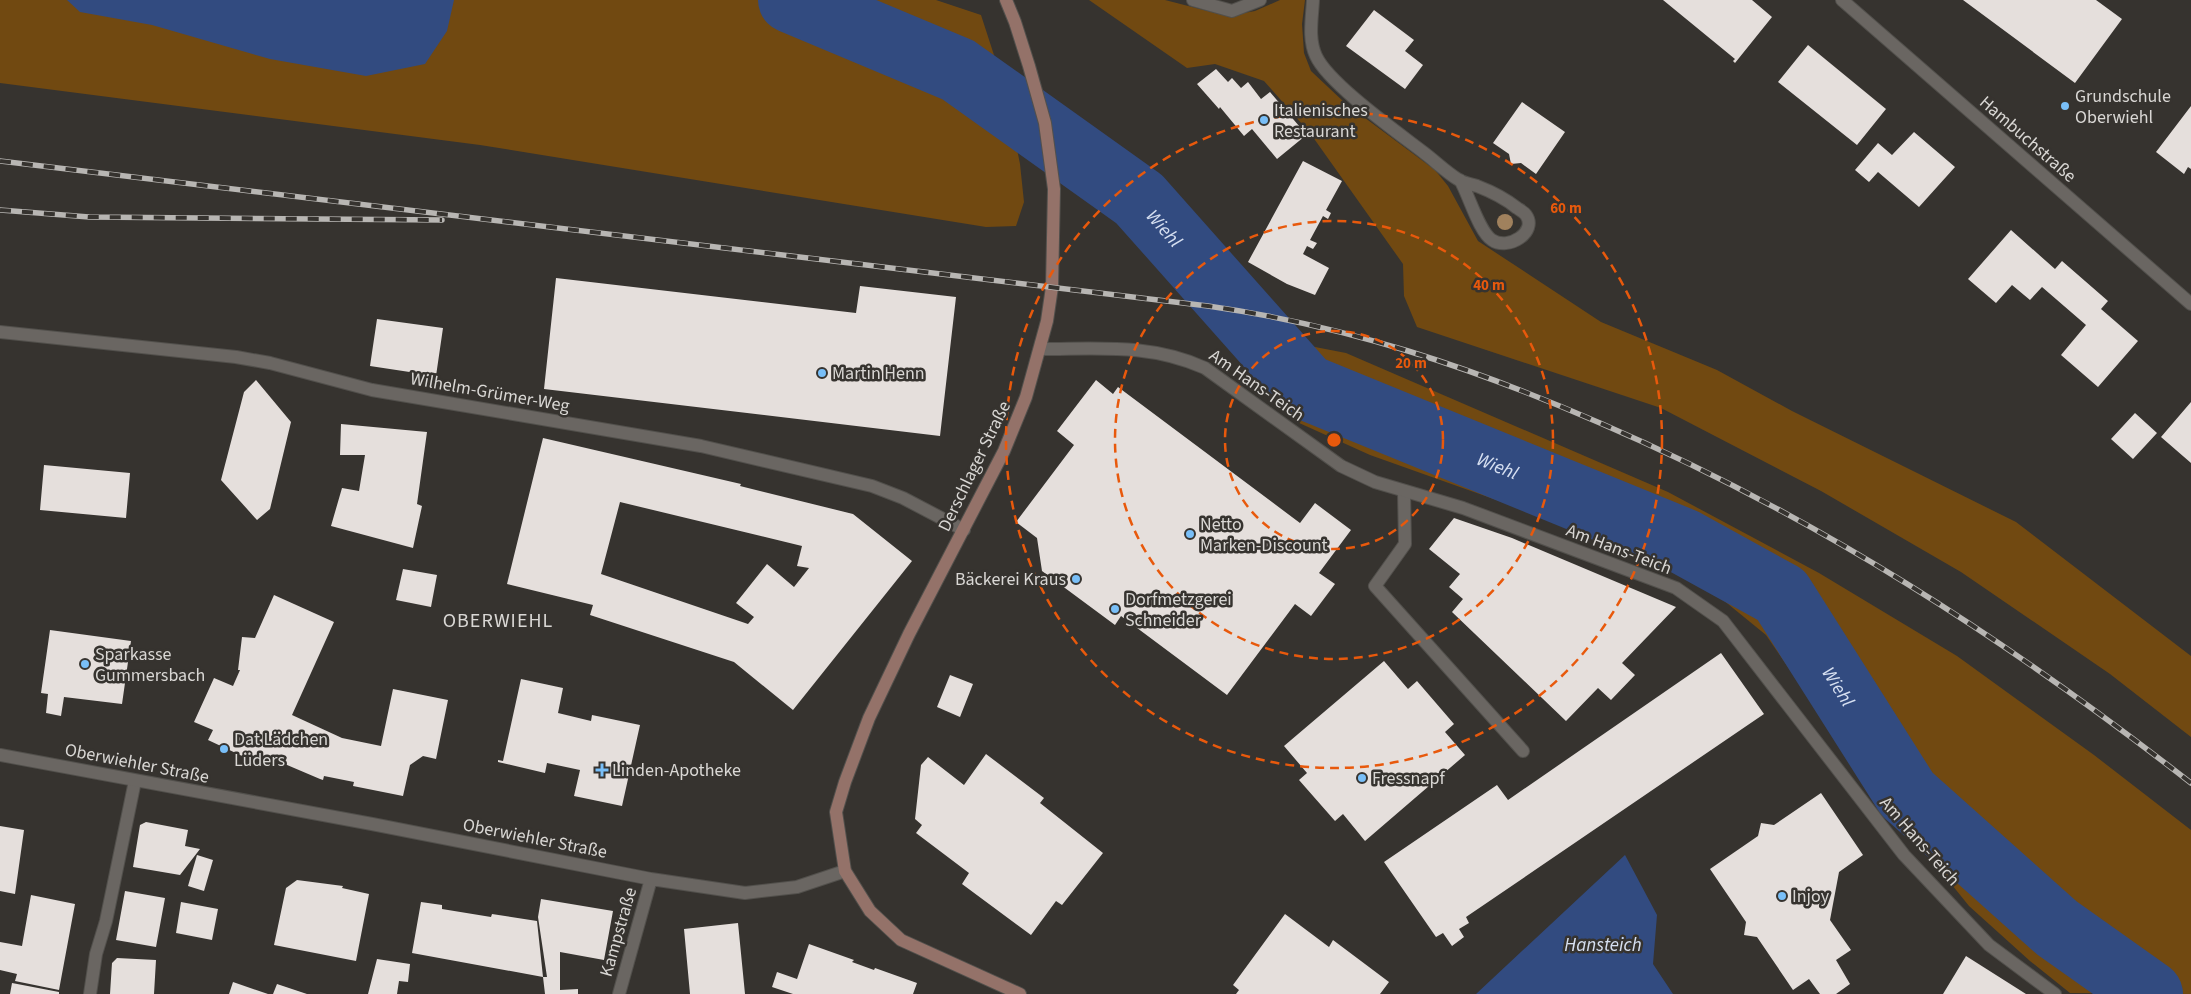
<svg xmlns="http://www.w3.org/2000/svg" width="2191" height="994" font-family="'Source Sans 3',sans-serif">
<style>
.green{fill:#714911}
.water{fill:#324b80}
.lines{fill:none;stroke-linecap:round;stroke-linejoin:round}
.river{stroke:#324b80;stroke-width:66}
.building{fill:#e5dfdc;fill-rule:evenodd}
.lane-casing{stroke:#52504c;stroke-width:14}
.street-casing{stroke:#52504c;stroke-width:14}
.secondary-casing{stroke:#52504c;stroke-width:14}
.lane{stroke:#6a6662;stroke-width:12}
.street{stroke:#6a6662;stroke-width:12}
.secondary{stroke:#947269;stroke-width:12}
.rail-casing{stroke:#b8b6b3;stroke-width:5.5}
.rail{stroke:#36332f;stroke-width:4;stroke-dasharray:11;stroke-linecap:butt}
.tree{fill:#a0815d}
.ring{fill:none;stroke:#e8590c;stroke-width:2.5;stroke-dasharray:9 6}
.poi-dot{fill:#79bff8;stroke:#36332f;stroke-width:2}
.labels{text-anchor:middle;stroke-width:5;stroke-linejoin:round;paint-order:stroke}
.poi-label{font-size:18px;fill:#d9d7d4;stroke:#36332f;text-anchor:start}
.street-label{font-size:18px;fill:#d9d7d4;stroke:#36332f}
.water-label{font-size:19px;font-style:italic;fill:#d7e0f1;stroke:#36332f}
.quarter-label{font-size:20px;letter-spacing:1px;fill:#d9d7d4;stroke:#36332f}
.centre{fill:#e8590c;stroke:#36332f;stroke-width:2.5}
.ring-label{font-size:15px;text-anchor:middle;font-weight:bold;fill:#e8590c;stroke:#36332f;stroke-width:5;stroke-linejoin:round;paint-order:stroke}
</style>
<rect width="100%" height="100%" fill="#36332f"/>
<path class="green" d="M0 0H936L981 15 1005 89 1020 164 1024 202 1016 226 986 227 480 145 0 83Z
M1089 0H1165L1227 16 1255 11 1280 0H1305L1302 24 1304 53 1311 71 1345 103 1435 170 1448 186 1478 241 1601 322 1717 370 1792 411 2016 522 2191 656V737L2110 674 1961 572 1821 491 1661 408 1417 327 1404 296 1403 264 1310 133 1264 81 1215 64 1187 68Z
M1223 329 1346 353 1668 492 1819 573 1957 656 2094 755 2191 830V994L2070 993 2030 961 1969 906 1856 766 1766 635 1717 595 1665 560 1370 455 1297 422Z"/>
<path class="water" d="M67 0H454L447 31 425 64 366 76 270 59 152 25 80 12Z
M1625 855 1657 915 1653 964 1673 994H1476Z"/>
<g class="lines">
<path class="river" id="s1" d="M791 0 958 70 1139 199 1306 387 1683 541 1781 595 1907 794 2057 928 2150 994"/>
</g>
<path class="building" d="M1663 0H1752L1772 17 1735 63 1733 61 1735 59Z
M1963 0H2096L2122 19 2075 83Z
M1374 10 1414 40 1405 51 1423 65 1405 89 1346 46Z
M1808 45 1886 109 1857 145 1778 82Z
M1216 69 1228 82 1232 78 1241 88 1248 82 1261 99 1270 92 1305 133 1310 132 1277 159 1252 129 1244 136 1220 107 1219 109 1197 84Z
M1522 102 1565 132 1536 174 1521 163 1511 164 1509 154 1493 143Z
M2191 106V169L2188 167 2184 174 2156 152Z
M1914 132 1955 167 1919 207 1878 172 1869 182 1855 170 1878 143 1892 155Z
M1303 161 1342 181 1326 210 1331 213 1328 219 1323 216 1310 240 1317 243 1313 249 1307 246 1303 254 1329 268 1315 295 1287 284 1248 262Z
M2011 230 2055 269 2062 261 2108 301 2101 309 2138 341 2098 387 2061 355 2086 325 2042 287 2030 300 2012 285 1996 303 1968 279Z
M556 278 856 313 860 286 956 297 940 436 544 389Z
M377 319 443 328 436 376 370 366Z
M256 380 291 422 270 509 257 520 221 480 244 392Z
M1096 380 1113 394 1118 387 1300 523 1315 503 1351 530 1319 573 1335 584 1311 616 1295 604 1227 695 1121 616 1115 625 1042 571 1037 538 1016 522 1074 445 1057 431Z
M2191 402V463L2161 437Z
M2135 413 2157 433 2133 459 2111 439Z
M341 424 427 432 417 504 422 506 413 548 331 526 342 488 359 491 365 455H340Z
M543 438 741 484 740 486 853 514 912 561 793 710 734 662 590 615 593 605 507 584ZM620 502 802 546 797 566 809 568 794 587 767 564 736 603 754 617 748 624 601 574Z
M44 465 130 473 126 518 40 510Z
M1454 518 1512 538 1676 607 1622 663 1635 675 1611 700 1598 688 1566 721 1452 612 1463 599 1449 587 1460 574 1429 549Z
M403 569 437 575 431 607 396 600Z
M274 595 334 622 292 715 342 738 381 746 393 689 448 700 436 759 423 756 410 765 403 796 353 786 354 782 324 776 323 780 320 779 273 759 268 768 208 740 213 730 194 722 214 678 233 686 240 670H238L242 637 255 638Z
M50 630 131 641 122 704 64 697 61 716 46 713 48 694 41 693Z
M1721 653 1764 714 1466 917 1469 923 1459 929 1464 937 1452 946 1443 933 1436 937 1384 862 1497 785 1508 800Z
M1384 661 1408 689 1417 681 1454 724 1445 732 1465 755 1365 841 1343 814 1335 821 1299 780 1307 773 1284 746Z
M950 675 973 684 960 717 937 707Z
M521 679 563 688 558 713 591 721 592 715 640 725 622 806 574 796 580 770 547 763 545 773 498 762V760L503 761Z
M986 754 1044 798 1040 803 1103 853 1062 905 1056 901 1031 935 962 884 969 873 916 833 922 825 915 819 921 765 928 757 964 785Z
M1821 793 1863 855 1839 872 1830 920 1851 950 1836 960 1850 984 1836 994H1820L1809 979 1793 990 1757 937 1744 935 1746 922 1710 869 1758 836 1761 823 1774 825Z
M146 822 188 830 185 846 200 849 180 875 133 867 140 825Z
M0 826 24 830 15 894 0 891Z
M197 855 213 860 204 891 188 886Z
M297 880 343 886 342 888 369 894 356 961 274 945 286 888Z
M125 891 165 898 156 947 116 940Z
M31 895 75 904 59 990 15 981 17 974 0 970V942L22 946Z
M541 899 613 911 604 960 560 952V990L578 989V994H545L543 977H547L538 917Z
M181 902 218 909 212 940 176 933Z
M421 902 442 905V909L491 917 492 914 537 921 543 977 412 953Z
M1285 914 1329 947 1333 940 1389 982 1380 994H1236L1239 990 1233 985Z
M738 923 745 994H690L684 929Z
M809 944 854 960 852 962 874 970 875 968 917 983 913 994H793L772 987 777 972 797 979Z
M1966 956 2026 994H1943Z
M117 958 156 960 154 994H110L112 963Z
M377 959 410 964 408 982 399 981 397 994H368Z
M233 982 268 994H229Z
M12 983 59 992V994H10Z
M277 984 307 994H273Z"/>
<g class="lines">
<defs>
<path id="lane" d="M1313 0C1312 19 1308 39 1316 56 1328 83 1397 132 1423 152 1435 161 1446 172 1459 180 1464 183 1471 184 1477 186 1490 191 1506 199 1517 208 1520 210 1524 212 1526 215 1538 232 1508 251 1492 240 1479 232 1469 195 1460 180
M1404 491 1405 544 1375 586 1523 751
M90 994 96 954 106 921 135 781"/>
<path id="street" d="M1193 0 1232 11 1260 0
M1842 0 2191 304
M0 332 236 357 270 363 372 390 701 446 872 486 903 498 964 530
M1040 349C1098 349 1150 343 1205 368L1341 466 1375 482 1463 508 1676 588 1723 621 1904 855 1989 945 2055 994
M0 755 372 824 651 879 745 893 797 887 845 871
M619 994 651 879"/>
<path id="secondary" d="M1006 0 1015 22 1029 66 1045 123 1054 189 1052 287 1047 321 1026 397 1004 451 909 634 869 718 845 782 836 812 845 871 870 911 901 940 1020 994"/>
</defs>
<use href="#lane" class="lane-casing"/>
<use href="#street" class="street-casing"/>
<use href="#secondary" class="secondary-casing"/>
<use href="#lane" class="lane"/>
<use href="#street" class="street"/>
<use href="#secondary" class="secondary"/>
<defs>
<path id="rail" d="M0 161 1208 306C1348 326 1471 367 1600 423 1816 516 2006 639 2191 783
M0 210 89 217 442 220"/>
</defs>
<use href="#rail" class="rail-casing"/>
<use href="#rail" class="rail"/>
</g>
<circle class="tree" cx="1505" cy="222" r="8"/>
<g class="ring">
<circle cx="1334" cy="440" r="109"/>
<circle cx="1334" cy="440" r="219"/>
<circle cx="1334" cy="440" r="328"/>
</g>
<g class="poi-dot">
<circle cx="2065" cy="106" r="5"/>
<circle cx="1264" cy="120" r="5"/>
<circle cx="822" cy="373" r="5"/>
<circle cx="1190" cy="534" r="5"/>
<circle cx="1076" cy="579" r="5"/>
<circle cx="1115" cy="609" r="5"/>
<circle cx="85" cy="664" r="5"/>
<circle cx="224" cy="749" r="5"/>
<path d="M599.5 762.5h5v5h5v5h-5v5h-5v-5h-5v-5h5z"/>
<circle cx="1362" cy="778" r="5"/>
<circle cx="1782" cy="896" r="5"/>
</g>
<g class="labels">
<g class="poi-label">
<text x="2075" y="102">Grundschule<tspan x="2075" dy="21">Oberwiehl</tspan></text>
<text x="1274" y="116">Italienisches<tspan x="1274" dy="21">Restaurant</tspan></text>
<text x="832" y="379">Martin Henn</text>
<text x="1200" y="530">Netto<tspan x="1200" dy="21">Marken-Discount</tspan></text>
<text x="1066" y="585" text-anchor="end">Bäckerei Kraus</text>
<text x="1125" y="605">Dorfmetzgerei<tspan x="1125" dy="21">Schneider</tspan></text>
<text x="95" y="660">Sparkasse<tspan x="95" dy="21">Gummersbach</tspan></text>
<text x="234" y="745">Dat Lädchen<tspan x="234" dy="21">Lüders</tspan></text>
<text x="612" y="776">Linden-Apotheke</text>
<text x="1372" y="784">Fressnapf</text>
<text x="1792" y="902">Injoy</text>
</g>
<g class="street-label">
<text transform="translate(2028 139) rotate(41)" y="6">Hambuchstraße</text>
<text transform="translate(1257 385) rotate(35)" y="6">Am Hans-Teich</text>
<text transform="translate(490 392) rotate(10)" y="6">Wilhelm-Grümer-Weg</text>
<text transform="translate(974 466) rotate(-64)" y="6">Derschlager Straße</text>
<text transform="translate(1619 549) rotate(21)" y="6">Am Hans-Teich</text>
<text transform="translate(137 763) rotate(11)" y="6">Oberwiehler Straße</text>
<text transform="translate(535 838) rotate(11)" y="6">Oberwiehler Straße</text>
<text transform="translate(1920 841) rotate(49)" y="6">Am Hans-Teich</text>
<text transform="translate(618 932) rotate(-74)" y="6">Kampstraße</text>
</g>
<g class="water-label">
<text dy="7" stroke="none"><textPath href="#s1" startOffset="442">Wiehl</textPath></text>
<text dy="7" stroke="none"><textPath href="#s1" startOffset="862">Wiehl</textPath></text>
<text dy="7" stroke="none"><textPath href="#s1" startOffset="1282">Wiehl</textPath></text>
<text x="1603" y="951">Hansteich</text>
</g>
<g class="quarter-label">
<text x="498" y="627">OBERWIEHL</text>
</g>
</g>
<circle cx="1334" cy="440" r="8" class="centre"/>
<g class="ring-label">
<text x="1566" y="213">60 m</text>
<text x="1489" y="290">40 m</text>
<text x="1411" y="368">20 m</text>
</g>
</svg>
